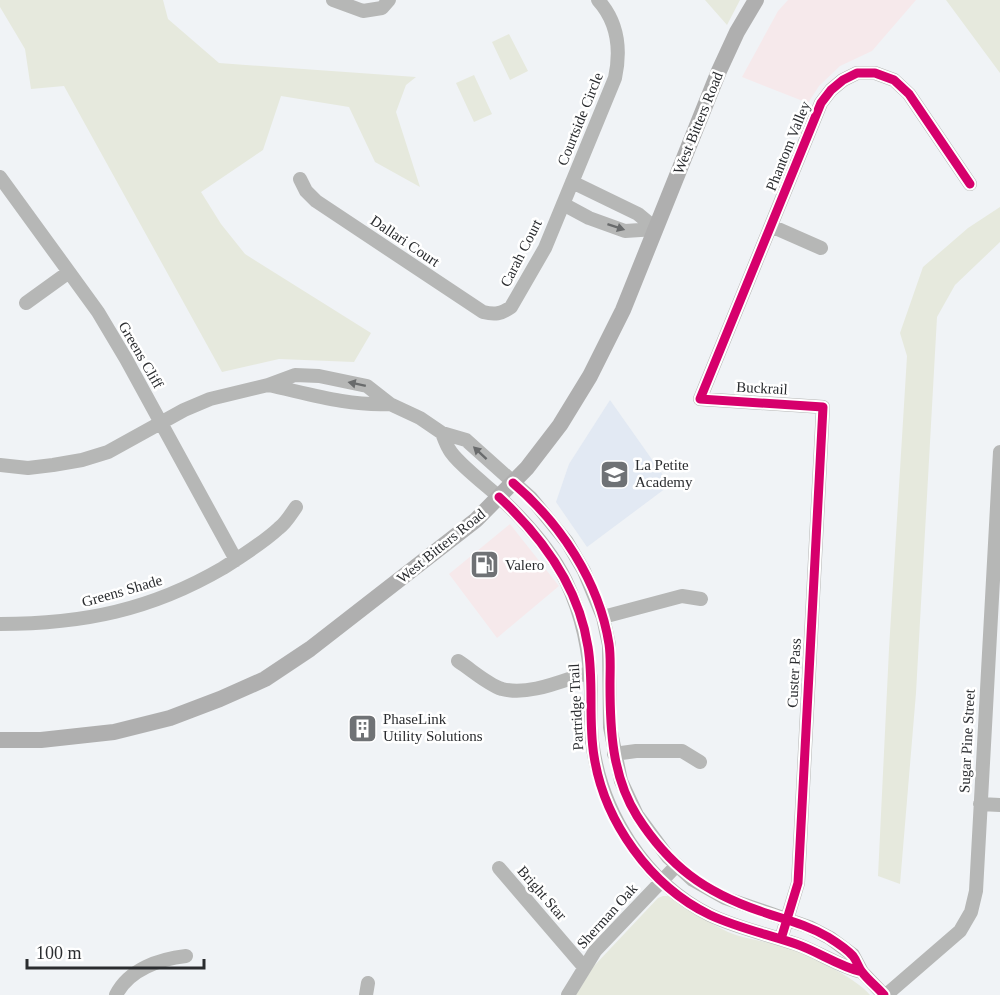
<svg xmlns="http://www.w3.org/2000/svg" width="1000" height="995" font-family="Georgia,serif">
<style>
.commercial{fill:#f6e9eb}
.built{fill:#e2e9f3}
.green{fill:#e6e9dd}
.lines{fill:none;stroke-linecap:round;stroke-linejoin:round}
.minor{stroke:#b6b7b6;stroke-width:14}
.major{stroke:#afafaf;stroke-width:16}
.cycleway-casing{stroke:#fff;stroke-width:13}
.cycleway{stroke:#d6006c;stroke-width:9}
.oneway{fill:#696b6c}
.labels{text-anchor:middle;stroke-width:5;stroke-linejoin:round;paint-order:stroke}
.street-label{font-size:15px;fill:#2a2c2f;stroke:#fff}
.poi-label{font-size:15px;fill:#2a2c2f;stroke:#fff;text-anchor:start}
</style>
<rect width="100%" height="100%" fill="#f0f3f6"/>
<path class="commercial" d="M788 0H916L872 51 840 66 819 86 808 103 742 77 778 11Z
M510 524 559 586 497 638 449 574Z"/>
<path class="built" d="M610 400 670 485 587 547 556 502 569 464Z"/>
<path class="green" d="M0 0H163L168 19 219 63 416 77 406 85 396 112 420 187 375 162 349 107 281 96 263 150 201 192 221 224 245 254 371 333 354 362 279 359 222 372 64 86 31 89 25 49 0 7Z
M705 0H740L727 25Z
M946 0H1000V73Z
M509 34 528 71 510 80 492 42Z
M474 75 492 114 474 122 456 83Z
M1000 207V242L955 285 937 317 916 693 900 884 878 876 889 649 907 356 900 333 923 267 968 228Z
M663 896H668C688 909 707 922 728 932 745 939 764 941 782 946 803 952 857 978 870 995H576L593 967 658 898Z"/>
<g class="lines">
<path class="minor" d="M333 0 363 11 382 8 389 0
M0 177 98 312 126 359 236 560
M300 179 306 191 316 201 483 312C495 315 501 314 511 307L545 248 615 78C621 50 618 22 598 0
M563 204 589 218 625 231 656 229 638 214 572 182
M771 226 821 248
M26 303 69 272
M268 385C310 394 347 406 390 404
M442 433C444 438 446 444 449 449 455 461 487 486 498 496 524 520 551 550 566 581 583 617 590 652 591 691 591 708 590 724 592 741 601 812 644 882 710 915 737 928 767 934 796 944 819 952 838 966 862 972
M0 465 28 468 53 465 82 460 108 452 184 410 210 399 268 385 295 375 319 376 367 386 390 404 420 418 442 433 466 440 531 498 567 542 584 571 603 617 609 645 610 727 621 781 637 815 668 857 693 880 725 898 809 927 830 938 853 955 862 972 884 995
M603 617 682 596 701 599
M0 624C83 624 151 610 223 568 242 556 263 543 279 528 286 523 291 514 296 507
M458 661C472 670 487 684 502 689 530 696 563 680 590 672
M614 754 636 751H682L700 762
M980 804 1000 805
M499 868 584 967
M781 939 798 883 823 407 700 399 821 103 831 90 843 80 857 73H875L894 80 909 94 970 184
M116 995C129 969 160 959 186 956
M366 995 368 983
M568 995 595 951 677 865
M886 995 960 931 971 912 976 891 1000 452"/>
<path class="major" d="M0 740H41L114 732 170 718 220 699 265 679 310 649 476 520 527 468 560 425 590 376 623 310 719 71 737 32 756 0"/>
<defs>
<path id="cycleway" d="M513 483C560 523 599 581 609 644 611 657 610 671 610 684 610 730 612 776 637 816 669 866 704 892 760 911 783 919 806 924 828 937 836 942 847 949 853 956 857 961 858 967 862 972 868 980 877 987 884 995
M499 497C542 537 579 588 588 647 594 683 588 720 594 756 604 821 650 886 710 915 738 928 767 934 796 944 819 952 838 966 862 972
M781 939 798 883 823 407 700 399 821 103 831 90 843 80 857 73H875L894 80 909 94 970 184"/>
</defs>
<use href="#cycleway" class="cycleway-casing"/>
<use href="#cycleway" class="cycleway"/>
</g>
<defs><path id="oneway-solid" d="M-6-.8H1V-3.2L6.5 0L1 3.2V.8H-6Z" transform="scale(1.5)"/></defs>
<g class="oneway">
<use href="#oneway-solid" transform="translate(616 227) rotate(18)"/>
<use href="#oneway-solid" transform="translate(357 384) rotate(-168)"/>
<use href="#oneway-solid" transform="translate(480 453) rotate(-137)"/>
</g>
<defs>
<symbol id="school-square" viewBox="-11 -11 22 22"><rect x="-9" y="-9" width="18" height="18" rx="4" fill="#6f7275" stroke="#fff"/><path d="M0-5L7-2L0 1L-7-2ZM-4 1L0 2.5L4 1V4Q0 6-4 4Z" fill="#fff"/></symbol>
<symbol id="fuel-square" viewBox="-11 -11 22 22"><rect x="-9" y="-9" width="18" height="18" rx="4" fill="#6f7275" stroke="#fff"/><path d="M-5.5-6h7V0h2V4h1.3V-2.5L3-4.5l.8-.8L6-3V5H2.5V1h-1V6h-7ZM-4.2-4.7v3.2H.2V-4.7Z" fill="#fff"/></symbol>
<symbol id="building-square" viewBox="-11 -11 22 22"><rect x="-9" y="-9" width="18" height="18" rx="4" fill="#6f7275" stroke="#fff"/><path d="M-4-6H4V6H1V3H-1V6H-4ZM-2.5-4.3h1.7v1.8h-1.7ZM.8-4.3h1.7v1.8H.8ZM-2.5-1h1.7V.8h-1.7ZM.8-1h1.7V.8H.8Z" fill="#fff"/></symbol>
</defs>
<g fill-rule="evenodd">
<use href="#school-square" x="598" y="458" width="33" height="33"/>
<use href="#fuel-square" x="468" y="548" width="33" height="33"/>
<use href="#building-square" x="346" y="712" width="33" height="33"/>
</g>
<g class="labels">
<g class="street-label">
<text transform="translate(580 119) rotate(-68)" y="5">Courtside Circle</text>
<text transform="translate(698 123) rotate(-68)" y="5">West Bitters Road</text>
<text transform="translate(788 146) rotate(-68)" y="5">Phantom Valley</text>
<text transform="translate(405 241) rotate(34)" y="5">Dallari Court</text>
<text transform="translate(521 253) rotate(-63)" y="5">Carah Court</text>
<text transform="translate(141 355) rotate(60)" y="5">Greens Cliff</text>
<text transform="translate(762 388) rotate(3)" y="5">Buckrail</text>
<text transform="translate(441 546) rotate(-39)" y="5">West Bitters Road</text>
<text transform="translate(122 591) rotate(-16)" y="5">Greens Shade</text>
<text transform="translate(794 673) rotate(-87)" y="5">Custer Pass</text>
<text transform="translate(576 707) rotate(-93)" y="5">Partridge Trail</text>
<text transform="translate(967 741) rotate(-87)" y="5">Sugar Pine Street</text>
<text transform="translate(542 893) rotate(49)" y="5">Bright Star</text>
<text transform="translate(607 916) rotate(-48)" y="5">Sherman Oak</text>
</g>
<g class="poi-label">
<text x="635" y="470">La Petite<tspan x="635" dy="17">Academy</tspan></text>
<text x="505" y="570">Valero</text>
<text x="383" y="724">PhaseLink<tspan x="383" dy="17">Utility Solutions</tspan></text>
</g>
</g>
<path d="M27 959v9h177v-9" fill="none" stroke="#2a2c2f" stroke-width="3"/>
<text x="36" y="959" font-size="18" fill="#2a2c2f" stroke="#ffffff" stroke-width="4.5" paint-order="stroke">100 m</text>
</svg>
